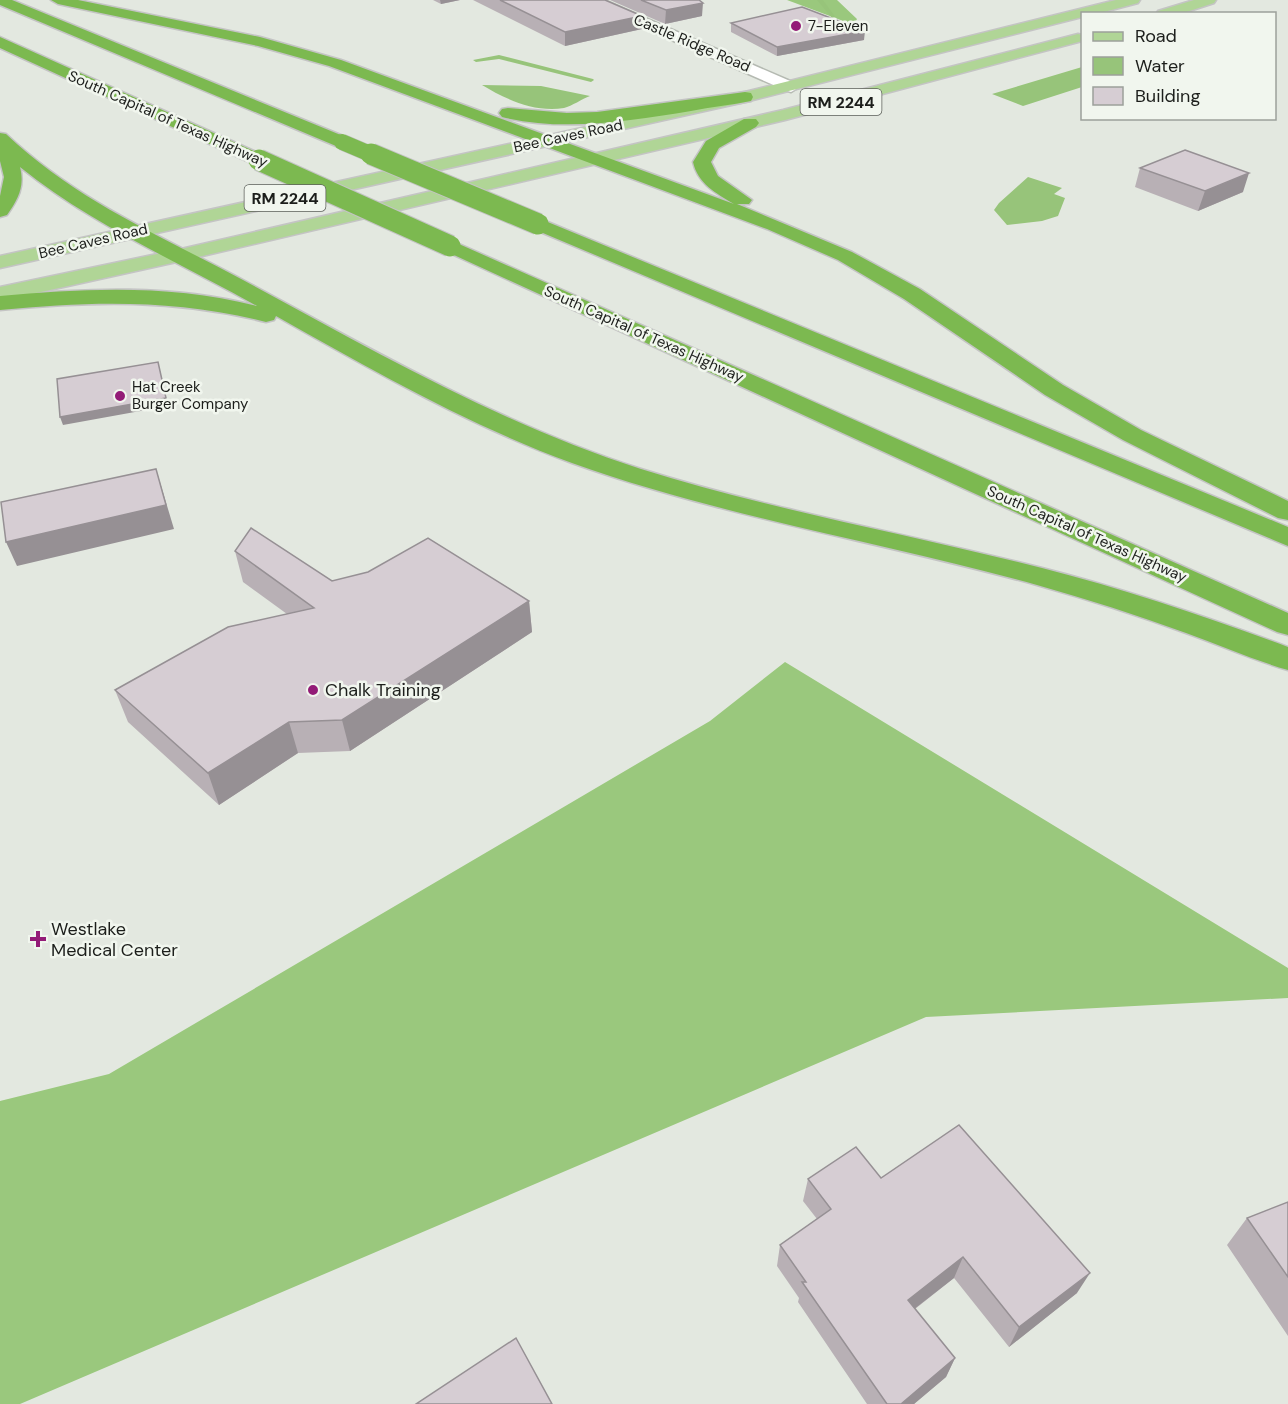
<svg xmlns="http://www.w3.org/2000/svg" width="1288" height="1404" font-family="'DM Sans',sans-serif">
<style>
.forest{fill:#9ac87d}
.water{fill:#97c47a}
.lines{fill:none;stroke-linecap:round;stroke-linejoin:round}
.stream{fill:#97c47a;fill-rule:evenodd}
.minor-casing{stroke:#b5bab2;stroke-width:3}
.major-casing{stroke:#c4c4c4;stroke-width:3}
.highway-casing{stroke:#c4c4c4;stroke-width:3}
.minor{fill:#fff;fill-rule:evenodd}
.major{fill:#b0d596;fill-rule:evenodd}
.highway{fill:#7cb950;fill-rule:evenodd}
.highway-bridge-far1-casing{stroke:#c4c4c4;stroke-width:17;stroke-linecap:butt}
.highway-bridge-casing{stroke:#c4c4c4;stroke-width:23;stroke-linecap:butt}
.highway-bridge-far1{stroke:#7cb950;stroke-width:16}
.highway-bridge{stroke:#7cb950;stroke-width:21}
.wall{fill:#b8b0b5}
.shaded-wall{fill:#969094}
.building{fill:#d6cdd3;stroke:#969094;stroke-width:1.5}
.poi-dot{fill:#931b77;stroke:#f1f6ee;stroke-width:2}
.labels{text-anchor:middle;stroke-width:5;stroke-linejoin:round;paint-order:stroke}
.far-poi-label{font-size:15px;fill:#1c1e1b;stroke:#f1f6ee;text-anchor:start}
.far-street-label{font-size:15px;fill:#1c1e1b;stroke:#f1f6ee}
.shield{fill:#f1f6ee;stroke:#5c5f5a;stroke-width:1.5}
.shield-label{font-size:16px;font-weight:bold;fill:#1c1e1b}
.poi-label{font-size:18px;fill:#1c1e1b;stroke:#f1f6ee;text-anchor:start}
</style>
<rect width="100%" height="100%" fill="#e3e8e0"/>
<path class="forest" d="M787 0H837L857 19 854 25Z
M785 662 1288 968V998L926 1017 20 1404H0V1101L109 1074 710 721Z"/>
<path class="water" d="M1082 67V87L1023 106 992 94Z
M482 85 541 86 590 96C582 99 572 106 564 108 535 113 505 99 482 85Z
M1028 177 1062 188 1054 194 1065 198 1058 216 1042 221 1007 225 994 210 999 203Z"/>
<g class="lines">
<path class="stream" d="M817 0H823L836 18H832Z
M499 55 593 79 594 80 591 82 499 59 476 62 473 60Z"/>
<defs>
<path id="minor" d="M585 0H604L797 84 799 87 791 92 785 90 587 3Z"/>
<path id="major" d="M1116 0H1140L1138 3 1096 14H1082V17L745 102 0 268V256L745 92Z
M1194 0H1216L1214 3 1180 14H1156L1158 11Z
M1078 34 1082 35V41L785 120 181 261 0 301V287L181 249 783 110Z"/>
<path id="highway" d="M0 0H12L348 138 351 142 348 146H336L0 5Z
M51 0H78L260 37 341 60 734 204C716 193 698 184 693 162L706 141 744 119H756L759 123 756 127 719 148 711 162 718 176 752 200 749 204H737L852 252 920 289 1063 385 1141 430 1288 501V520L1278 518 1123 440 1045 395 904 299 838 260 767 229 329 66 258 46 58 4Z
M0 37 265 156 268 160 265 164H253L0 48Z
M745 92 751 93 753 97 751 101C731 105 711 107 691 111 630 121 563 132 502 117L499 113 502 109 508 108 567 113 597 112Z
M0 133 6 134C77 201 159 235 243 280 373 350 500 424 641 469 772 510 908 534 1042 568 1125 589 1207 617 1288 647V670C1253 660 1220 645 1186 633 1137 615 1087 599 1037 585 882 542 723 517 572 463 468 425 372 370 276 316L274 320 266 322C175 299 93 301 0 310V296C87 288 172 284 257 306 177 261 92 225 20 167 25 187 18 199 7 215L0 217V196L4 177 0 161Z
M538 218 1288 527V546L531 228 528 224 531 220Z
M450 240 1288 613V635L1277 632 443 250 440 246 443 242Z"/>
</defs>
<use href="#minor" class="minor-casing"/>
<use href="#major" class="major-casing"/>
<use href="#highway" class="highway-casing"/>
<use href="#minor" class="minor"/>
<use href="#major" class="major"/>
<use href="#highway" class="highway"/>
<defs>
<path id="highway-bridge-far1" d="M342 142 375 156"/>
<path id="highway-bridge" d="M371 154 538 224
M259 160 450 246"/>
</defs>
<use href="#highway-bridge-far1" class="highway-bridge-far1-casing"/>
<use href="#highway-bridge" class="highway-bridge-casing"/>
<use href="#highway-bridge-far1" class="highway-bridge-far1"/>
<use href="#highway-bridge" class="highway-bridge"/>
</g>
<path class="wall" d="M433 0H460L441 4Z
M473 0H605L642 29 565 46Z
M610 0H699L702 16 665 24Z
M731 23 864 40 777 56 731 32Z
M1140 168 1243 192 1198 211 1135 187Z
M235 551 332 581 529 601 532 632 350 751 298 753 219 805 128 722 115 690 287 614 243 582Z
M881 1178 1077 1293 1009 1347 954 1278 915 1309 955 1358 946 1377 914 1404H867L798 1302 799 1298 777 1266 780 1245 817 1219 803 1201 808 1179Z
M1288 1202V1336L1227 1245 1247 1218Z"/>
<path class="shaded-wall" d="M440 0H460L441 4Z
M703 3 702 16 665 24 666 10Z
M642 16V29L565 46V32Z
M865 31 864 40 777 56V47Z
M1249 173 1243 192 1198 211 1205 191Z
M158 362 168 406 63 425 60 417Z
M156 469 174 529 17 566 6 542Z
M529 601 532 632 350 751 342 720Z
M289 722 298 753 219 805 208 773Z
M963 1257 954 1278 900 1320 908 1300Z
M1090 1273 1077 1293 1009 1347 1019 1327Z
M955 1358 946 1377 914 1404H901Z"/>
<path class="building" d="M500 0H605L642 16 565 32Z
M641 0H699L703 3 666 10Z
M802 7 865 31 777 47 731 23Z
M1185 150 1249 173 1205 191 1140 168Z
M158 362 166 398 60 417 57 379Z
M156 469 166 505 6 542 1 502Z
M251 528 332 581 368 572 428 538 529 601 342 720 289 722 208 773 115 690 228 627 314 608 235 551Z
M959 1125 1090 1273 1019 1327 963 1257 908 1300 955 1358 901 1404H887L802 1282H806L780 1245 831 1209 808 1179 856 1147 881 1178Z
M1288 1202V1277L1247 1218Z
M516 1338 552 1404H416Z"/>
<g class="poi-dot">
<circle cx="796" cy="26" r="6"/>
<circle cx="120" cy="396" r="6"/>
<circle cx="313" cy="690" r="6"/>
<path d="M35 930h6v6h6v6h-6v6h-6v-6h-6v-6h6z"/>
</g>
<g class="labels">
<g class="far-poi-label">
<text x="808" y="31">7-Eleven</text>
<text x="132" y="392">Hat Creek<tspan x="132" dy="17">Burger Company</tspan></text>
</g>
<g class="far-street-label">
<text transform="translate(692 43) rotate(23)" y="5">Castle Ridge Road</text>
<text transform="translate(168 119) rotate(24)" y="5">South Capital of Texas Highway</text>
<text transform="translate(568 136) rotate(-12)" y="5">Bee Caves Road</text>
<text transform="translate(93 241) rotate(-13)" y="5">Bee Caves Road</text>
<text transform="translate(644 334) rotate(24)" y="5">South Capital of Texas Highway</text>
<text transform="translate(1087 534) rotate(24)" y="5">South Capital of Texas Highway</text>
</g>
<g class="shield">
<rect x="800.5" y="89" width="81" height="26" rx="4.5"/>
<rect x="244.5" y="185" width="81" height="26" rx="4.5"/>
</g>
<g class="shield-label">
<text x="841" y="108">RM 2244</text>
<text x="285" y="204">RM 2244</text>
</g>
<g class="poi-label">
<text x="325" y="696">Chalk Training</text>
<text x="51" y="935">Westlake<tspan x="51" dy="21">Medical Center</tspan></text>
</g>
</g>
<rect x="1081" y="12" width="195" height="108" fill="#f1f6ee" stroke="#9ca09a" stroke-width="1.5"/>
<rect x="1093" y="32" width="30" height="9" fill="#b0d596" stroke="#9ca09a" stroke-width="1.5"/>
<text x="1135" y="42" font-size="18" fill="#1c1e1b">Road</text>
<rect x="1093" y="57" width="30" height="18" fill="#97c47a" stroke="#9ca09a" stroke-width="1.5"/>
<text x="1135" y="72" font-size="18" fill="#1c1e1b">Water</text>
<rect x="1093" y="87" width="30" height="18" fill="#d6cdd3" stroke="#9ca09a" stroke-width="1.5"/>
<text x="1135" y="102" font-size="18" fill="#1c1e1b">Building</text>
</svg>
